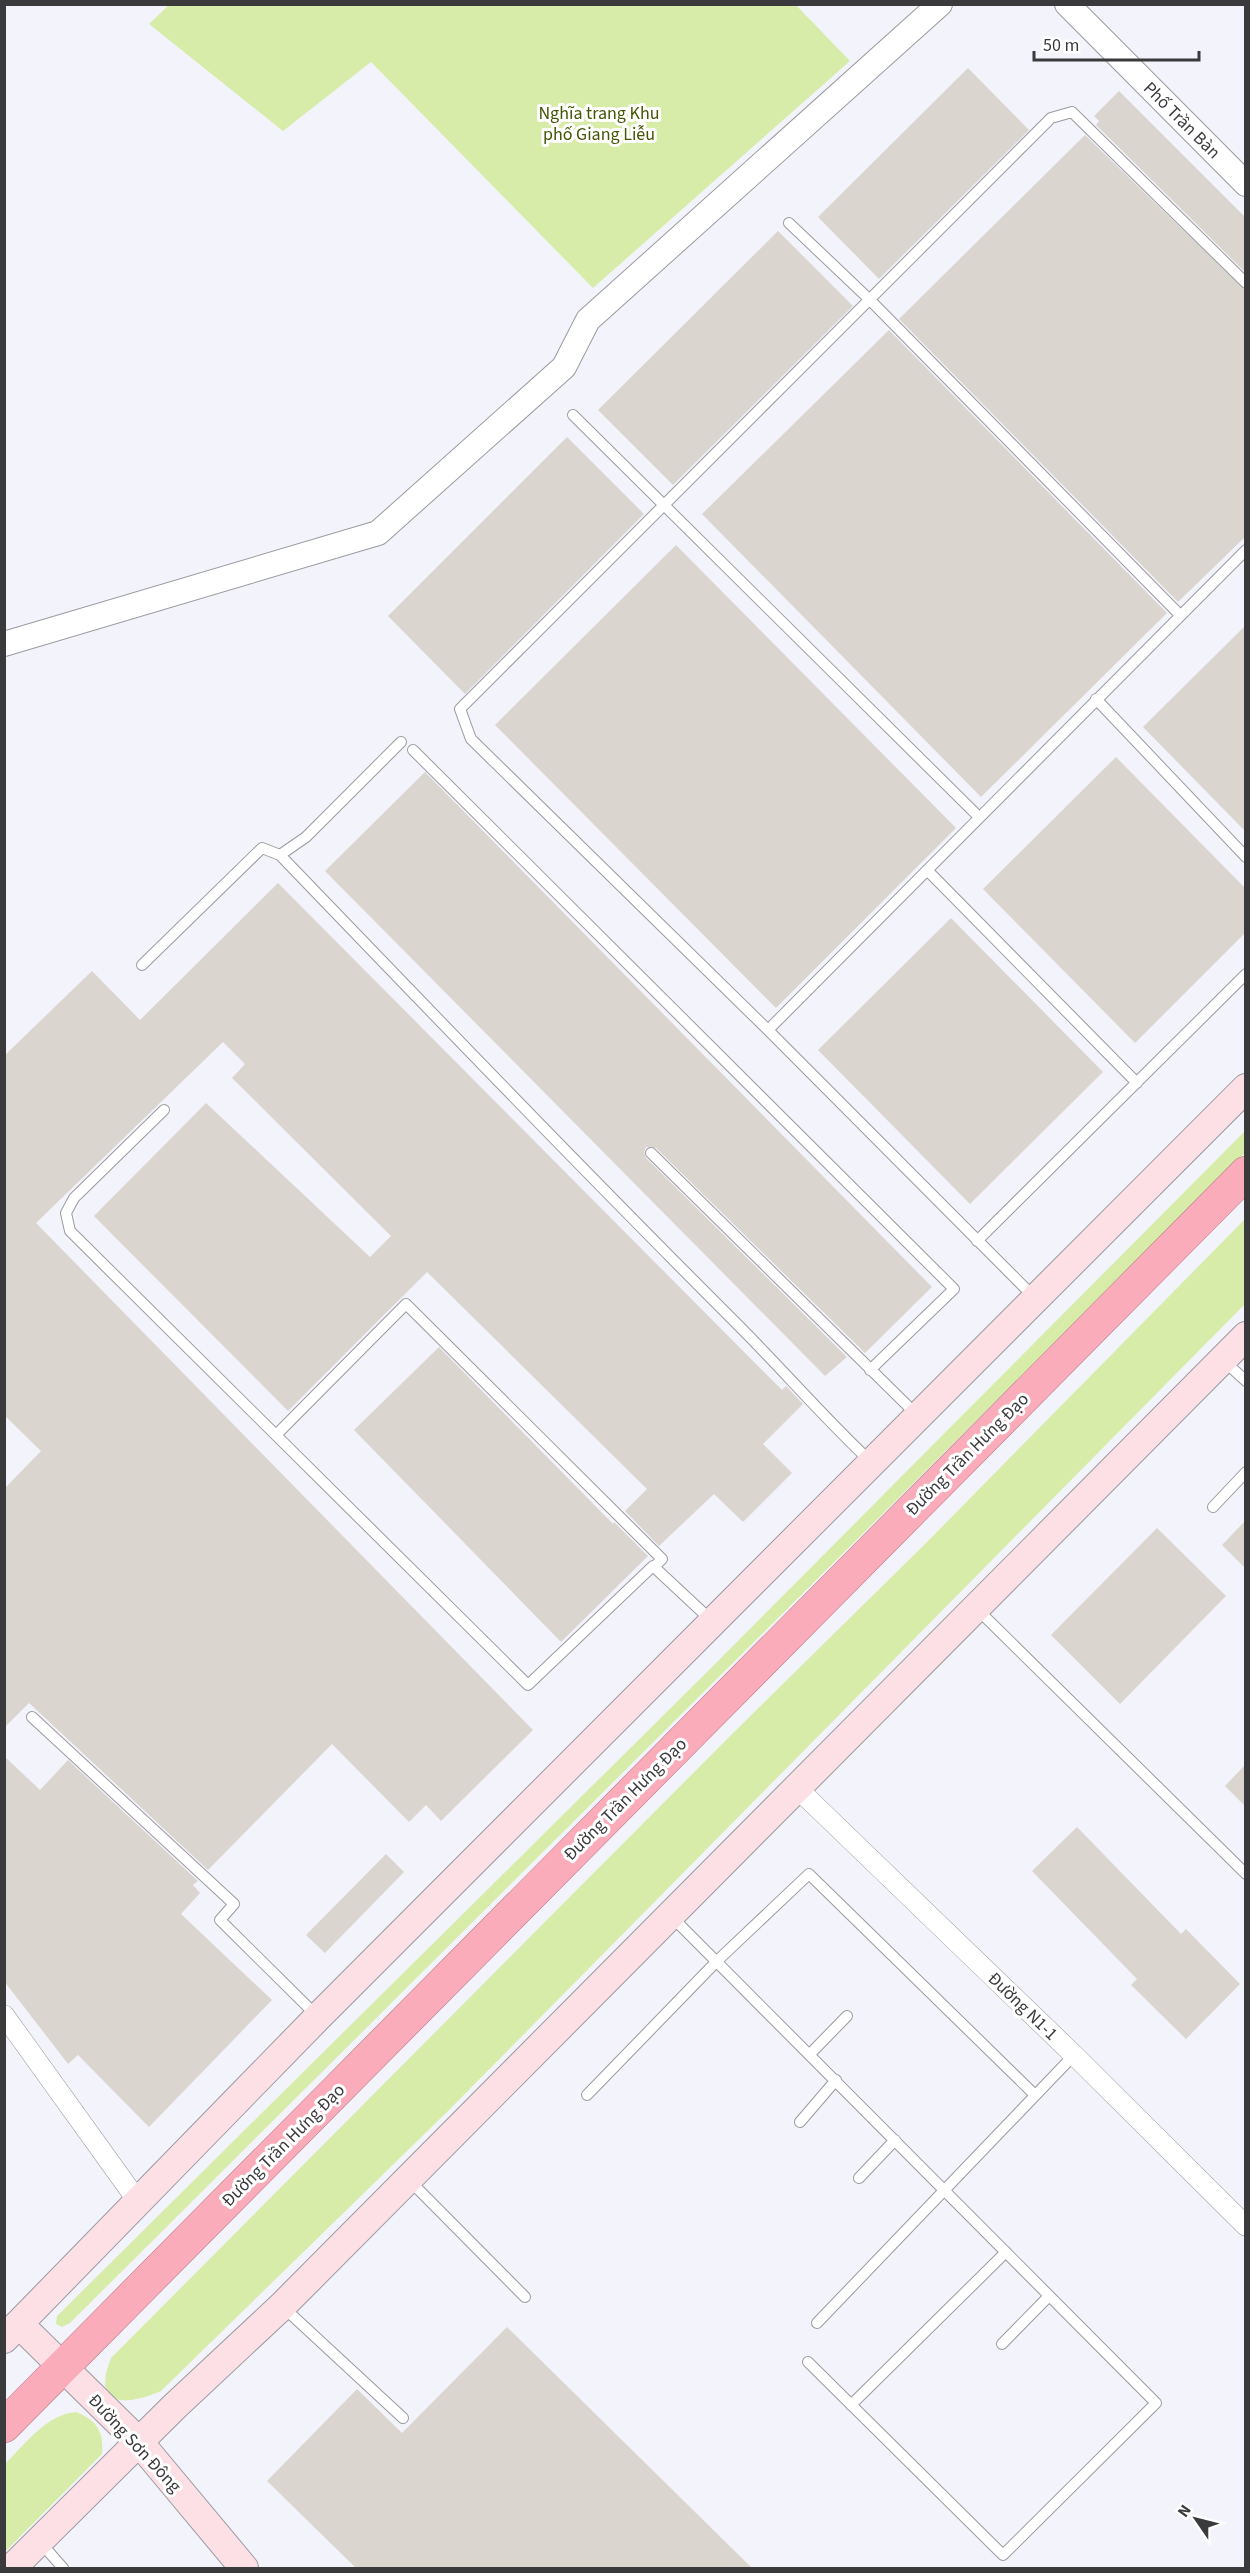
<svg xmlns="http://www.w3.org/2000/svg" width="1250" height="2573" font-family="'Source Sans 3',sans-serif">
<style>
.green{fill:#d8ecaa}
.building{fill:#dbd5cf}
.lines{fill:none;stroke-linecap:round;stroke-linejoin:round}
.service-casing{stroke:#9a9aa1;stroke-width:12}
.minor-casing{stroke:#9a9aa1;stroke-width:21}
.tertiary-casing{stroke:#9a9aa1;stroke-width:26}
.secondary-casing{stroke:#9a9aa1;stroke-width:30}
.trunk-casing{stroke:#b67783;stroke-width:34}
.service{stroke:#fff;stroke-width:10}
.minor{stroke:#fff;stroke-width:20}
.tertiary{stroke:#fff;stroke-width:24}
.secondary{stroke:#fde0e5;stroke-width:28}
.trunk{stroke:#faacba;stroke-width:33}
.labels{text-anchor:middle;stroke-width:6;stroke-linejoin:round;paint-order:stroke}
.park-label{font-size:18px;fill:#455506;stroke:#fff}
.street-label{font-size:18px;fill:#3a3a3d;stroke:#fff}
</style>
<rect width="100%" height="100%" fill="#f3f3fb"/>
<path class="green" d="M169 5H796L850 61 593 288 371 62 283 131 149 24Z
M1245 1131V1153L70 2323 62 2327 56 2324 57 2316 704 1675Z
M1245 1219V1304L448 2111 161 2391C126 2406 91 2408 111 2358L732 1734 927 1542Z
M76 2412C97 2420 104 2432 102 2454L5 2552V2464C24 2445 47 2414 76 2412Z"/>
<path class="building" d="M968 68 1029 130 879 279 818 217Z
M1119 91 1245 217V272L1096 125 1099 121 1094 116Z
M1085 135 1245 290V537L1178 602 899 319Z
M778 231 853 306 673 485 598 410Z
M889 330 1167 613 981 797 702 514Z
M567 437 644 514 465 694 388 616Z
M676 545 956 828 776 1008 495 725Z
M1245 626V831L1143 727Z
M1116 757 1245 888V933L1135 1043 983 889Z
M425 772 932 1287 865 1353 656 1148 646 1147 644 1152 646 1158 847 1357 825 1376 325 871Z
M278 883 752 1360 782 1390 786 1386 803 1404 763 1444 792 1473 743 1522 714 1494 659 1546 625 1511 647 1489 427 1272 288 1411 94 1216 206 1103 370 1257 391 1236 232 1078 245 1064 223 1042 36 1223 533 1730 441 1821 426 1805 409 1822 332 1744 208 1870 29 1703 4 1728V1489L41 1451 4 1415V1056L92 971 140 1020Z
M951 918 1103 1072 970 1204 818 1050Z
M439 1347 613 1524 614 1522 648 1556 561 1642 354 1430Z
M1245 1521V1568L1222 1545Z
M1157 1528 1226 1596 1120 1704 1051 1635Z
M4 1756 40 1790 68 1760 198 1881 193 1885 200 1893 181 1914 272 2000 149 2127 78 2055 68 2064 4 1981Z
M1245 1765V1806L1225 1786Z
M1077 1827 1181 1934 1186 1929 1240 1984 1186 2039 1131 1985 1137 1979 1032 1871Z
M386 1854 404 1872 325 1953 306 1935Z
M507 2327 752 2568H356L267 2481 357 2389 402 2433Z"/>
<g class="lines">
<defs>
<path id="service" d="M789 223 870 300 1180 615
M573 415 979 817
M1096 699 1246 857
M413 750 954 1289 870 1370
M280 855C432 1013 584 1171 739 1326 784 1371 825 1419 871 1462
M927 870 1137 1083
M142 965 262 848 280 855 306 837 401 742
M768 1030 1246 550
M164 1110 74 1198 66 1213 70 1231 528 1685 653 1566 713 1622
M651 1153 918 1416
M977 1241 1246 974
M1034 1297 768 1030 471 739 460 709 1051 118 1072 112 1246 283
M1223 1360 1246 1381
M277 1434 406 1304 662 1559 654 1567
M1213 1507 1246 1472
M976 1608 1246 1874
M32 1717 234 1904 220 1920 318 2017
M670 1915 1156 2403 1003 2555 808 2362
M810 2054 847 2016
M587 2095 717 1961 809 1874 1035 2095
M800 2122 836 2080
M859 2178 895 2140
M409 2180 525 2297
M282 2306 403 2418
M817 2323 1074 2055
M1002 2344 1049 2296
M851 2405 1006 2252
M40 2542 63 2568"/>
<path id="minor" d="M798 1789 1074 2055 1246 2226
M4 2015 137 2200"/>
<path id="tertiary" d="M1067 4 1246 184
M4 644 378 533 564 367 588 320 940 4"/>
<path id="secondary" d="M19 2324 139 2442 244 2568
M4 2339 318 2017 1246 1088
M12 2568 174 2407 282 2306 1246 1336"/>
<path id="trunk" d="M4 2426 1246 1173"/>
</defs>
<use href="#service" class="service-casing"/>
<use href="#minor" class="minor-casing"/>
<use href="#tertiary" class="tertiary-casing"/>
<use href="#secondary" class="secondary-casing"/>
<use href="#trunk" class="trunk-casing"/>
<use href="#service" class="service"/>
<use href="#minor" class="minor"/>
<use href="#tertiary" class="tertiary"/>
<use href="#secondary" class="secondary"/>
<use href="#trunk" class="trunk"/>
</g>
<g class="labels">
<g class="park-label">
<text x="599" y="119">Nghĩa trang Khu<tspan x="599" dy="21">phố Giang Liễu</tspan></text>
</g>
<g class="street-label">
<text transform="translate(1182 120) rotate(45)" y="6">Phố Trần Bàn</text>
<text transform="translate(967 1454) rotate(-45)" y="6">Đường Trần Hưng Đạo</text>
<text transform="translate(625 1799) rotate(-45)" y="6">Đường Trần Hưng Đạo</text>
<text transform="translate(1023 2006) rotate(44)" y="6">Đường N1-1</text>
<text transform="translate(283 2145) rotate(-45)" y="6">Đường Trần Hưng Đạo</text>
<text transform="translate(135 2443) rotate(47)" y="6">Đường Sơn Đông</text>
</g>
</g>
<rect width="1250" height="2573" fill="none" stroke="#3a3a3d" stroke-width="12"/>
<g transform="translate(1196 2519) rotate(305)" stroke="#ffffff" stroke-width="4.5" paint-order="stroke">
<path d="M0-4.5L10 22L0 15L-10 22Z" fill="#3a3a3d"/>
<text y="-9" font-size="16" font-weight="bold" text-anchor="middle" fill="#3a3a3d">N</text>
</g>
<path d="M1034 51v9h165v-9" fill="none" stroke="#3a3a3d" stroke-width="3"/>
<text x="1043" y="51" font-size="18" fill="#3a3a3d" stroke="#ffffff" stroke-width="4.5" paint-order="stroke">50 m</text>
</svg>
